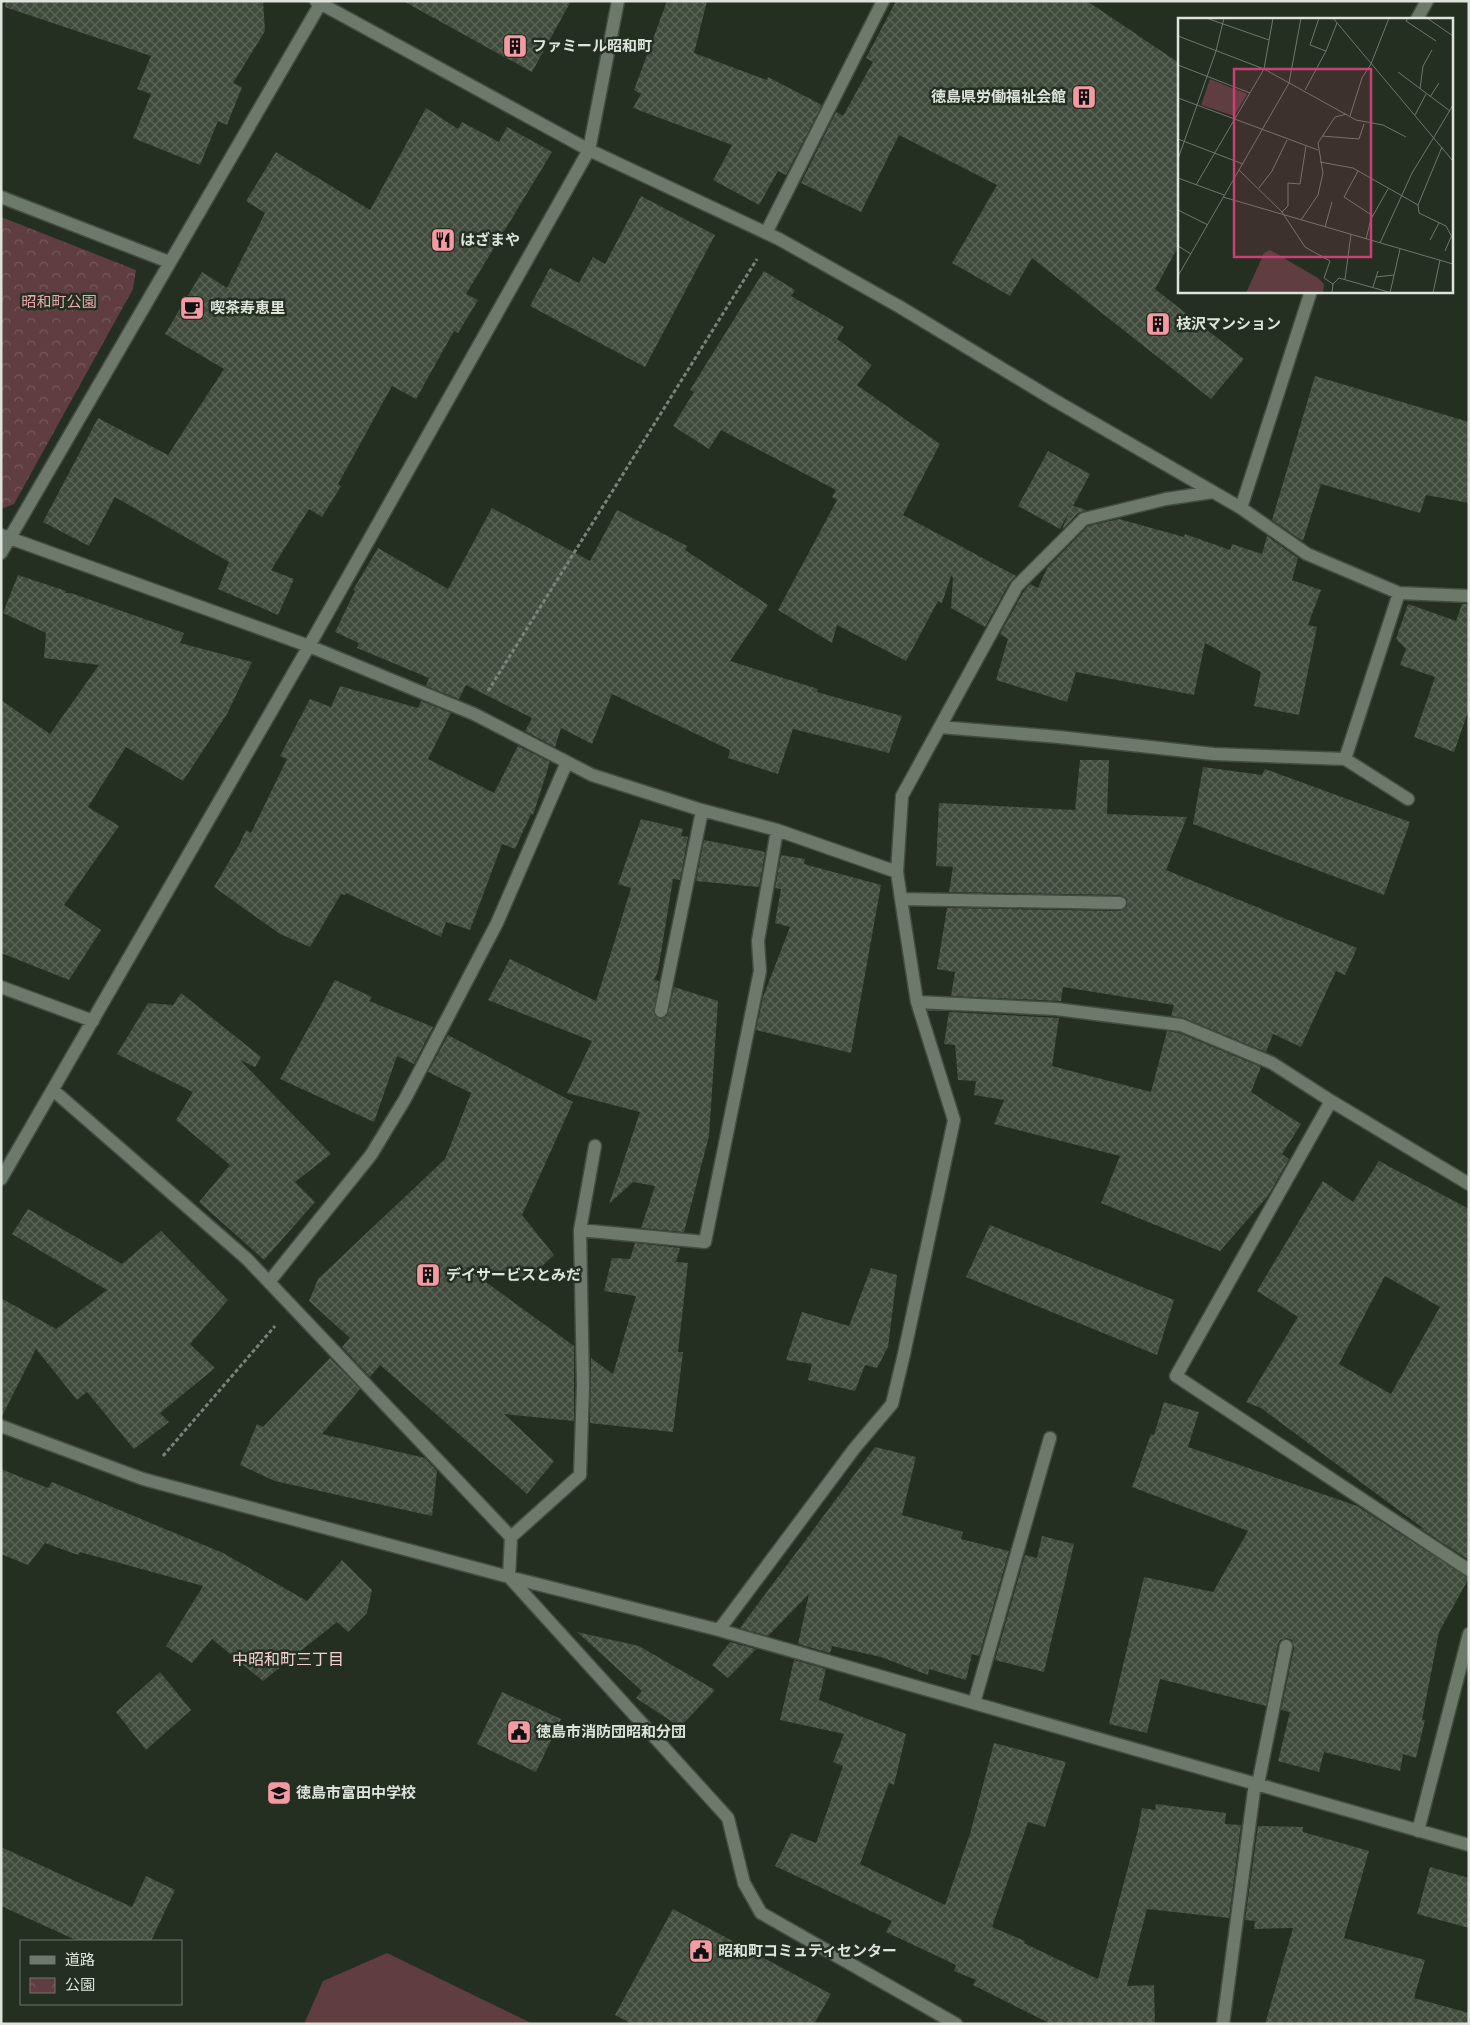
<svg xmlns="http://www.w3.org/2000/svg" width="1470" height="2025" font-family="'Exo 2','Noto Sans JP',sans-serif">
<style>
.park{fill:url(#park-crowns)}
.garden{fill:#603d41}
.building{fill:url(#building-cross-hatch);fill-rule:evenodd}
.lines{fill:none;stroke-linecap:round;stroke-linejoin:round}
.minor-casing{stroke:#434c41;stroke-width:15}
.path{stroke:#7a8378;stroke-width:3;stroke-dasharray:4 2.5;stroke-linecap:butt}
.minor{stroke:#6d796a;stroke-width:12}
.labels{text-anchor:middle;stroke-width:5;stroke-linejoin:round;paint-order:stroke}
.poi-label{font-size:15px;font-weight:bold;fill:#dee4dc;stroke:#242e21;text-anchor:start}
.park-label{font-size:15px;fill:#eea9b0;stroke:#242e21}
.neighbourhood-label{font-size:16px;fill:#f5d1d4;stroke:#242e21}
.inset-road{fill:none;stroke:#6e776c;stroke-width:1}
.view{fill:#c84175;fill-opacity:0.15;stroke:#c84175;stroke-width:2.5}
.inset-edge{fill:none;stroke:#dee4dc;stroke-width:2.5}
</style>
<defs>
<pattern id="park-crowns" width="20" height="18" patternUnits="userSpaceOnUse" patternTransform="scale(1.25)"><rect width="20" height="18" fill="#603d41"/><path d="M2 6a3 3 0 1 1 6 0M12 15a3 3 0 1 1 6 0" fill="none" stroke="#76595c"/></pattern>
<pattern id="building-cross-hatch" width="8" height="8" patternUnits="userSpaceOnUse" patternTransform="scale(1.25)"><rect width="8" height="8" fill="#404b3d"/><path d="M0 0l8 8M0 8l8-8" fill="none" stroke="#5b6558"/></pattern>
</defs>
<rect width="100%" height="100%" fill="#242e21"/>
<path class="park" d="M1 217 136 270 133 289 14 504 1 509Z"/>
<path class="garden" d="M387 1953 533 2024H304L323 1981Z"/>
<path class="building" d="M6 1H263L265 31 233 83 242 87 227 125 218 121 200 165 133 138 151 94 137 89 151 56 5 7Z
M403 1H571L532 72Z
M667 1H707L694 53 767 80 768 77 822 105 786 175 778 171 759 205 713 180 732 145 633 108 641 94 634 90Z
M896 1H1087L1179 63V245L1155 289 1244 359 1211 399 1032 258 1010 296 952 263 997 185 899 135 861 212 801 183 836 112 843 116 873 62 866 58Z
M426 108 458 129 462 122 499 142 507 127 552 152 466 294 478 300 458 333 454 331 416 399 392 386 338 484 341 486 322 517 309 509 271 570 294 579 278 615 218 589 229 562 115 497 89 546 43 522 98 418 168 455 224 369 165 334 202 272 227 288 265 213 246 201 276 152 370 210Z
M641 196 715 235 645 367 530 306 550 268 579 283 593 257 605 264Z
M764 271 795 290 791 296 844 327 837 339 872 365 857 385 940 444 903 515 1016 576 1010 582 985 627 951 608 953 577 951 576 942 603 938 601 906 661 837 625 832 643 778 610 837 500 832 497 836 490 721 430 709 449 673 426 694 392 690 390Z
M1315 376 1469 422V503L1426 495 1420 513 1321 484 1303 541 1272 520Z
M1048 451 1090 474 1073 506 1087 510 1078 513 1062 530 1069 512 1060 529 1018 506Z
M492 508 590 561 617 510 687 546 685 550 768 605 730 661 818 689 817 692 902 716 889 753 793 729 778 774 728 758 730 750 612 694 592 744 561 728 555 747 525 731 532 718 466 685 459 699 426 686 429 678 357 648 359 643 335 632 355 591 353 590 378 548 448 589Z
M1119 519 1184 537 1185 534 1230 550 1232 544 1262 554 1267 536 1298 558 1292 580 1321 590 1308 625 1317 627 1299 715 1254 706 1261 672 1205 643 1194 695 1076 672 1067 702 996 680 1008 639 1000 634 1024 591 1030 584 1038 588 1047 568 1088 526Z
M18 575 66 591 65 593H71L184 633 180 643 252 662 227 714 183 781 126 747 88 807 119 826 64 905 101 930 69 980 1 953V700L50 734 99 665 44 658 46 633 3 613Z
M1408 604 1456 621 1462 604H1469V709L1454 752 1414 737 1435 677 1400 665 1406 649 1396 639Z
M340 686 418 708 421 701 451 713 428 759 494 793 518 746 550 762 533 815 531 814 515 849 502 844 470 930 446 922 441 937 346 893 345 895 341 894 310 947 280 934 214 887 239 845 246 830 251 833 287 759 280 756 310 699 331 707Z
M1080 760H1109L1107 814 1187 817 1166 870 1357 948 1345 975 1336 971 1301 1047 1273 1034 1266 1052 1184 1018 1171 1016 1174 1005 1063 987 1061 1001 951 996 955 972 937 969 947 908 1120 911 1127 907V899L1120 895 949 892 953 867 936 866 939 803 1075 810Z
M1203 767 1262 775 1265 769 1410 822 1384 895 1193 824Z
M641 819 683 829 681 836 688 837 680 880 673 879 658 971 654 980 659 981 654 1014 660 1019 667 1016 674 987 718 1001 709 1136 684 1232 641 1228 655 1186 633 1182 609 1204 640 1112 567 1093 592 1041 488 1000 510 959 596 1001 631 888 618 884Z
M704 840 765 852 759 887 696 881Z
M781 855 805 859 804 864 881 885 851 1053 756 1030 763 997 790 927 775 923 781 889 775 888Z
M335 980 372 997 369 1001 433 1027 414 1064 397 1056 374 1122 280 1079Z
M181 993 261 1057 255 1067 240 1060 331 1154 295 1182 315 1202 264 1260 199 1202 230 1165 176 1120 193 1092 117 1054 148 1003 173 1005Z
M949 1012 1059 1018 1052 1066 1151 1092 1167 1031 1179 1033 1261 1067 1251 1092 1301 1124 1282 1154 1289 1159 1268 1196 1220 1251 1101 1203 1120 1156 994 1124 1004 1100 974 1095 976 1081 958 1080 955 1045 944 1044Z
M448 1035 573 1102 522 1215 554 1255 529 1278 465 1267 574 1346V1421L504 1414 554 1461 527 1494 380 1365 370 1377 342 1347 350 1338 309 1301 318 1279 445 1159 471 1093 428 1072Z
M1379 1161 1469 1209V1560L1420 1528 1424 1529 1261 1408 1246 1402 1298 1317 1257 1291 1323 1181 1353 1202ZM1385 1276 1440 1307 1391 1394 1339 1364Z
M28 1209 122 1264 161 1231 228 1300 190 1344 215 1368 160 1413 169 1422 134 1449 87 1392 77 1400 36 1349 1 1418V1298L56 1329 107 1290 12 1234Z
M990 1225 1174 1300 1157 1355 966 1277Z
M635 1243 680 1248 676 1262 688 1263 678 1352H683L673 1432 590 1423 591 1358 613 1374 636 1296 604 1291 612 1258 630 1259Z
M871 1268 897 1275 888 1347 877 1368 865 1365 855 1391 808 1380 812 1364 786 1360 802 1312 849 1326Z
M330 1358 360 1389 322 1434 425 1458 437 1471 432 1516 275 1481 240 1465 257 1424 263 1427Z
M1164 1402 1199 1412 1188 1447 1357 1506 1469 1578 1439 1632 1422 1720H1425L1416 1758 1403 1754 1400 1771 1324 1752 1319 1772 1278 1761 1290 1712 1281 1710 1294 1648 1292 1640 1287 1638 1280 1640 1278 1644 1266 1706 1160 1679 1147 1733 1109 1724 1144 1577 1213 1592 1248 1531 1132 1487 1151 1434 1154 1435Z
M875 1447 916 1457 902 1515 963 1532 961 1539 1009 1551 979 1656 972 1654 966 1680 929 1669 928 1675 881 1657 832 1646 830 1653 798 1644 809 1594 768 1636 740 1628Z
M1 1469 48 1488 52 1482 223 1553 307 1601 342 1560 372 1590 367 1613 348 1632 337 1622 263 1681 212 1639 192 1663 166 1646 203 1586 80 1552 78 1555 45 1543 28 1565 1 1554Z
M1042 1536 1074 1544 1044 1672 995 1660 1025 1555 1037 1558Z
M577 1632 639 1646 715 1690 680 1727 636 1698 642 1691Z
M730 1642 756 1649 728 1678 712 1665Z
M794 1660 826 1669 819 1700 906 1734 894 1785 889 1783 860 1864 945 1905 970 1834 994 1743 1066 1762 1045 1827 1028 1822 992 1927 1025 1941 1024 1943 1098 1979 1138 1830 1142 1808 1155 1810 1156 1804 1226 1813 1225 1824 1241 1825 1229 1918 1147 1909 1127 1986 1154 1985 1155 2024H1051L973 1985 976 1980 954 1971 956 1965 886 1932 892 1921 775 1866 791 1833 816 1843 843 1766 833 1762 844 1734 780 1720Z
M160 1672 191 1710 146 1750 116 1712Z
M502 1692 561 1719 536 1772 477 1744Z
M1258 1826 1303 1827V1832L1369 1851 1344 1938 1425 1960 1414 1998 1469 2013V2024H1265L1293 1928 1254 1929 1255 1921 1245 1920Z
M1 1847 132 1907 146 1876 175 1890 151 1941H78L1 1906Z
M1430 1867 1469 1878V1928L1417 1914Z
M673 1909 831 1994 814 2024H632L615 2015Z"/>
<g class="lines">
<defs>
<path id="minor" d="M316 1 589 150 779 239 900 307 1054 400 1241 508 1307 554 1399 593 1469 596
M1417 19 1427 1
M1 197 169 262
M766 233 883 1
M1241 508 1311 291
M1 535 309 646 474 714 592 775 698 809 777 830 897 872
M1 553 322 1
M940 727 1059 737 1214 754 1345 759 1399 593
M1345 759 1408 799
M901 899 1120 903
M1 987 93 1021
M917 1002 1056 1009 1181 1025 1272 1063 1331 1101 1469 1184
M661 1011 702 811
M53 1090 247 1259 511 1537 509 1577 728 1818 744 1883 761 1913 956 2024
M1331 1101 1176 1376 1469 1570
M1 1179 309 646 589 150 618 1
M580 1230 595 1146
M269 1282 371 1155 405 1099 497 923 567 762
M1 1426 143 1479 509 1577 719 1630 1469 1845
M511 1537 580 1475 583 1386 580 1230 705 1242 760 971 758 941 777 830
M719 1630 854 1449 892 1404 904 1354 954 1120 917 1002 901 899 897 872 902 796 1017 586 1084 519 1166 499 1213 492
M974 1703 1050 1438
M1258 1784 1286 1646
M1418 1831 1469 1634
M1223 2024 1255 1783"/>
</defs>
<use href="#minor" class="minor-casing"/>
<path class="path" d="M488 691 757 259
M163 1456 275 1326"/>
<use href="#minor" class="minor"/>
</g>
<defs>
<symbol id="building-square" viewBox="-11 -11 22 22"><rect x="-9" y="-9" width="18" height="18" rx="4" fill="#f49aa4" stroke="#242e21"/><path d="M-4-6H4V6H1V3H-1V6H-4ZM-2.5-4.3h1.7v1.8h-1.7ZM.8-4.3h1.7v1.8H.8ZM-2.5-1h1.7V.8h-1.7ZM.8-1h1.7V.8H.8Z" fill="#111"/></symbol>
<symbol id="restaurant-square" viewBox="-11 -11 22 22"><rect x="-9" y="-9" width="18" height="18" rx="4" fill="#f49aa4" stroke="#242e21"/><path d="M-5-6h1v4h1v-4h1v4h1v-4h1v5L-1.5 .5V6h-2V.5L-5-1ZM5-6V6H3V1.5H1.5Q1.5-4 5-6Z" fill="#111"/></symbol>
<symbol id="cafe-square" viewBox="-11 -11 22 22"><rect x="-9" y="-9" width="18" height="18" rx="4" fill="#f49aa4" stroke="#242e21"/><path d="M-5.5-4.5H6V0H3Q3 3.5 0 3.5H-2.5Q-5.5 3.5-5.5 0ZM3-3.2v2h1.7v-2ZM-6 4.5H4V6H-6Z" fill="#111"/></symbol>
<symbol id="civic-square" viewBox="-11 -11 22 22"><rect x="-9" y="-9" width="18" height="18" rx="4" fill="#f49aa4" stroke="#242e21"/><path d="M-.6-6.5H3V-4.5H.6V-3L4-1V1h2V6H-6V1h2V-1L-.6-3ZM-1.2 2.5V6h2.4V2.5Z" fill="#111"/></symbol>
<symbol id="school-square" viewBox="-11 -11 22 22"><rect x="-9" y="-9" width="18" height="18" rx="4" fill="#f49aa4" stroke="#242e21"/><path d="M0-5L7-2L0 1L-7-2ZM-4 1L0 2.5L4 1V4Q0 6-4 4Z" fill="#111"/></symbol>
</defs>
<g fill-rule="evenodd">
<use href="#building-square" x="501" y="32" width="28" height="28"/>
<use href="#building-square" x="1070" y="83" width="28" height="28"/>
<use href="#restaurant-square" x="429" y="226" width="28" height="28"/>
<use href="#cafe-square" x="178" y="294" width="28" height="28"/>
<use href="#building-square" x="1144" y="310" width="28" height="28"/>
<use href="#building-square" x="414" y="1261" width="28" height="28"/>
<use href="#civic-square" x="505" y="1718" width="28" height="28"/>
<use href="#school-square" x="265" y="1779" width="28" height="28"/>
<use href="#civic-square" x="687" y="1937" width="28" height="28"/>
</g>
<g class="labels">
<g class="poi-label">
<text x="532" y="51">ファミール昭和町</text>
<text x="1066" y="102" text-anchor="end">徳島県労働福祉会館</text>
<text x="460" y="245">はざまや</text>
<text x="210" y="313">喫茶寿恵里</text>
<text x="1176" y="329">枝沢マンション</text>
<text x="446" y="1280">デイサービスとみだ</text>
<text x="536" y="1737">徳島市消防団昭和分団</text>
<text x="296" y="1798">徳島市富田中学校</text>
<text x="718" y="1956">昭和町コミュティセンター</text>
</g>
<g class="park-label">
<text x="59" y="307">昭和町公園</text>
</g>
<g class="neighbourhood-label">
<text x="288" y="1665">中昭和町三丁目</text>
</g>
</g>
<g transform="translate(1178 18)">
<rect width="275" height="275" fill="#242e21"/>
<path d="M32 61 69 76 56 98 23 87Z" fill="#603d41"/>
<path d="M92 232 140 260 146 266 145 275H68L86 235Z" fill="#603d41"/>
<path class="inset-road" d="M28 0 91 22M141 0 132 27 148 33 159 5M155 0 275 143M230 0 228 3 258 23M249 0 275 18M0 18 86 51 178 102 205 107 228 119M0 47 72 75M220 54 272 93M242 71 245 48 254 32M127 72 148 33M252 79 261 65M0 80 140 132M237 97 248 76M172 98 184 60 193 46 211 0M144 118 181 121 186 106M256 119 275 87M0 121 65 146M264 129 240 187 241 195 268 208 275 221M0 141 38 33 46 0M142 144 175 150 240 187M61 152 104 194 127 229 152 243 146 260 155 266 154 275M180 153 166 179 195 198M0 160 46 177M18 167 86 51 95 0M81 170 94 153 109 122M45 179 275 246M0 192 30 207M104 194 110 188V165L122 166 128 128M123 202 140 177 145 155 140 125 157 99 169 96M147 209 154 184M188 221 193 201 210 171M252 222 261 205M202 225 234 155 256 119M0 228 13 236M267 233 273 219M0 258 111 65 123 0M198 259 216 257M167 261 173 216M155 266 161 260 214 275M195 269 200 253M212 275 222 231M255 275 262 242"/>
<path class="view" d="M56 51H193V239H56Z"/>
<rect width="275" height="275" class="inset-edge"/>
</g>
<rect width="1470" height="2025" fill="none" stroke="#dee4dc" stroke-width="5"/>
<rect x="20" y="1940" width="162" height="65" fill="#242e21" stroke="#6e776c"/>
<rect x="30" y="1956" width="25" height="8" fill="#6d796a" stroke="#6e776c"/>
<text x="65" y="1965" font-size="15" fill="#dee4dc">道路</text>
<rect x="30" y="1978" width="25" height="15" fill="url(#park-crowns)" stroke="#6e776c"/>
<text x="65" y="1990" font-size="15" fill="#dee4dc">公園</text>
</svg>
